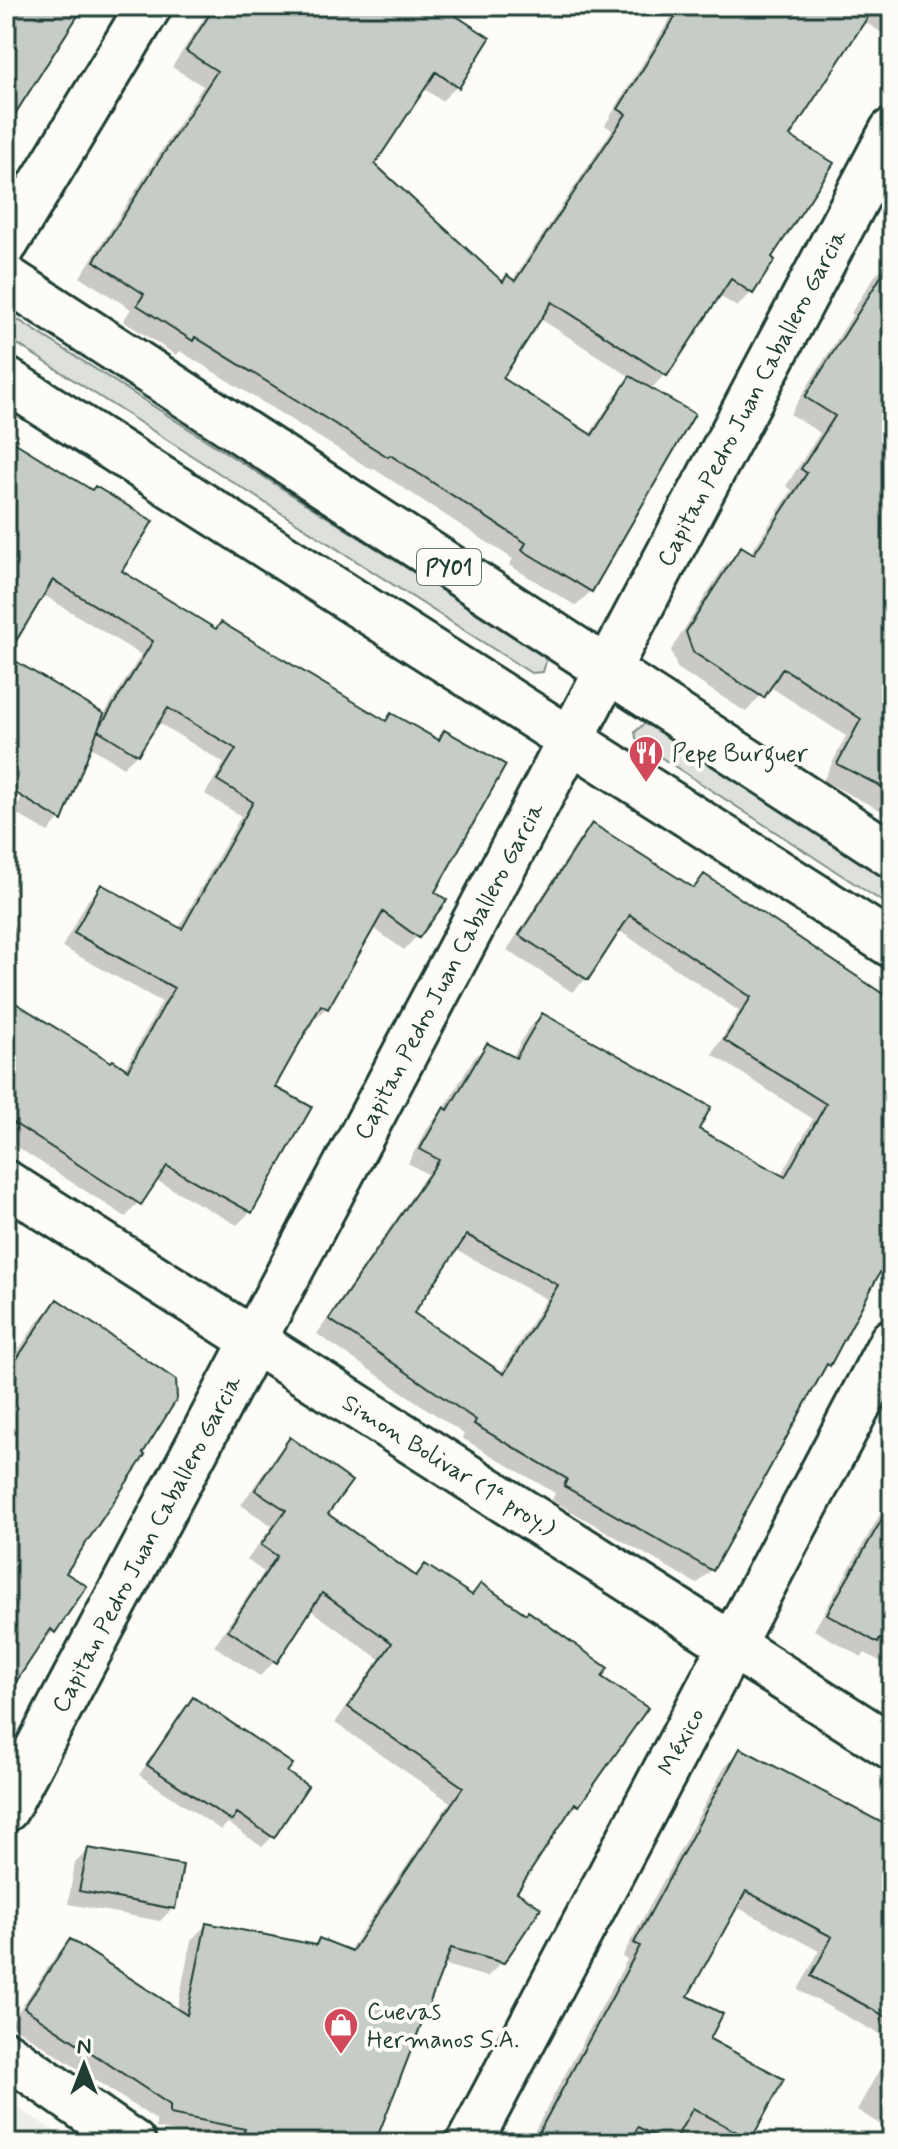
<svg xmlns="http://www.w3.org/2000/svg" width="898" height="2149" font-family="Mynerve,sans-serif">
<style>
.built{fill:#eceee9}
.green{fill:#dde0db;stroke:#7e8e88;stroke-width:2}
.shadow{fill:#0003;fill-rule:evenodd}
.building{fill:#c6cdc7;stroke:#1f3d34;stroke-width:2;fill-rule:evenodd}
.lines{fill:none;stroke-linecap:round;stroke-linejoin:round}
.minor-casing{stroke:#1f3d34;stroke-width:50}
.primary-casing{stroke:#1f3d34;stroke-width:50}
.minor{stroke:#fdfcf7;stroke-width:44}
.primary{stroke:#fdfcf7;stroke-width:44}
.labels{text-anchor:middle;stroke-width:8;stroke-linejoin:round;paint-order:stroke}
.shield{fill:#fdfcf7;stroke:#62766e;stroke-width:2}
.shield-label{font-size:22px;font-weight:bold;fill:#1f3d34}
.street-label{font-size:24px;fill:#1f3d34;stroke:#fdfcf7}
.poi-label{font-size:24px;fill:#1f3d34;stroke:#fdfcf7;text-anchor:start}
</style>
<rect width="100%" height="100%" fill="#fdfcf7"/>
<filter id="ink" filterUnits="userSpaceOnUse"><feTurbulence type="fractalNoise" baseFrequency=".0125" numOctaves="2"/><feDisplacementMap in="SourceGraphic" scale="16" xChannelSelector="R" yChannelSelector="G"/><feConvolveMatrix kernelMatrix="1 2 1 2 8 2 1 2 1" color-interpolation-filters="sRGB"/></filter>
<g filter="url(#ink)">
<path class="built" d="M6 2100 72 2143H6Z"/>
<path class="green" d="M11 319 20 321 543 655 546 661 543 672 531 673 8 338 6 335V321Z
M644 724 652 727 892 883V908L642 745 636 738 635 732Z"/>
<path class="shadow" d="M212 6H437L457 86 442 101 423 88 372 164 501 284 512 281 612 130 605 125 676 9 671 6H892V36L890 38 863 21 788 136 769 258 752 292 737 307 718 295 665 374 650 390 591 591 576 606 509 565 513 559 374 469 372 470 180 351 176 355 123 321 131 309 80 277 203 86 172 67ZM539 318 632 378 616 394 589 435 500 378Z
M890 260 892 262V816L823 781 846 736 769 686 746 712 677 668 671 650 725 565 742 549 750 554 792 490 786 486 820 433 790 414 853 314 851 313 874 277Z
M6 440 119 572 215 630 384 723 391 716 436 741 445 732 432 892 417 936 404 950 372 927 326 1008 313 1021 310 1020 272 1087 250 1212 237 1225 156 1180 126 1217 6 1140V999L111 1065 124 1070 162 1002 62 947 88 900 102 886 178 929 241 816 205 794 224 763 157 722 137 754 123 767 89 746 60 819 48 832 15 813 57 709 70 696 103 716 141 655 42 594 6 653Z
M593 826 691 889 704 876 892 1001V1249L711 1570 697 1584 552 1500 555 1493 462 1438 464 1434 317 1334 427 1174 408 1163 430 1124 444 1109 473 1059 487 1045 512 1058 528 1029 542 1015 696 1130 780 1177 813 1119 712 1054 739 1011 618 930 586 979 572 992 507 950 579 839ZM455 1249 546 1299 500 1374 411 1313Z
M6 923 16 927 6 952Z
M57 1302 140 1454 64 1573 54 1631 36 1649 6 1690V1369L38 1321Z
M290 1440 325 1515 414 1577 425 1566 470 1596 481 1585 600 1677 578 1805 563 1820 514 1893 503 1961 487 1977 442 1964 373 2143H230L156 2128V2120L10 2024 55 1957 70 1942 177 2011 191 1940 206 1925 314 1947 319 1941 348 1952 450 1802 335 1723 379 1659 309 1609 275 1661 260 1676 214 1646 264 1572 247 1560 272 1526 241 1505 276 1455Z
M892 1502V1668L865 1653 862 1657 814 1630 882 1511Z
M193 1700 284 1773 272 1837 262 1847 228 1823 221 1830 139 1775 183 1710Z
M740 1751 892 1896V2041L798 1990 819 1951 735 1906 686 1996 750 2139 745 2143H718L700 2133 694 2143H528L627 1960 622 1957 726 1765Z
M88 1850 173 1908 160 1921 68 1904 75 1863Z
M892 2047V2132L857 2110Z
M6 2132 24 2143H6Z"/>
<path class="building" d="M6 6H84L6 128Z
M215 6H441L490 38 459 88 436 72 375 164 503 282 507 275 515 281 626 114 618 109 682 6H875L790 136 834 163 772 257 775 260 753 294 731 279 667 376 552 302 503 378 592 435 630 376 695 414 592 592 522 550 526 543 390 455 388 457 195 337 193 341 137 305 144 294 94 261 217 71 186 51Z
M892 259V792L837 764 861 719 783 668 764 698 693 652 686 632 741 546 754 554 807 473 801 469 835 416 805 397Z
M6 437 92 490 95 486 153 521 122 571 216 629 221 622 386 721 391 713 439 740 444 730 506 765 435 892 447 900 419 938 383 912 328 1009 321 1005 275 1087 312 1107 252 1213 167 1166 141 1205 6 1118V997L111 1062 113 1060 128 1070 174 988 74 933 101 884 182 929 253 802 217 780 236 749 168 708 138 755 98 730 153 641 53 580 7 656 104 714 62 821 6 787Z
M592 823 694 888 704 874 892 1000V1250L830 1366 827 1364 713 1571 564 1486 567 1479 474 1424 476 1420 329 1319 439 1160 420 1149 444 1107 448 1110 487 1043 516 1058 542 1013 711 1107 699 1129 785 1177 826 1104 724 1040 751 997 630 915 588 980 519 935ZM467 1235 558 1285 504 1374 414 1313Z
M57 1299 176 1380 177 1399 143 1453 145 1455 66 1573 87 1586 55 1633 51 1629 6 1697V1375Z
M290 1437 352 1481 328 1514 416 1576 425 1564 472 1595 481 1583 526 1614 528 1611 608 1668 602 1677 648 1708 579 1806 575 1803 517 1892 541 1908 504 1963 451 1948 375 2143H240L245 2129 170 2114V2105L24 2008 70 1939 187 2015 206 1923 316 1945 319 1938 352 1951 463 1787 348 1707 392 1643 322 1593 277 1663 228 1630 277 1556 261 1545 286 1510 255 1490Z
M892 1502V1646L880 1639 878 1643 827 1614Z
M193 1697 293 1764 287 1772 308 1786 274 1838 237 1813 232 1821 147 1765Z
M740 1748 892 1828V2020L811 1976 832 1937 746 1891 688 1996 723 2014 710 2039 784 2079 751 2140 693 2108 673 2143H667L638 2127 629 2143H533L640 1946 634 1943Z
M88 1848 183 1865 175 1909 79 1891Z"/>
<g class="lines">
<defs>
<g id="minor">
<path d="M6 243 149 6"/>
<path d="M6 1183 892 1747"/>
<path id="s1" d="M6 1809 892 131"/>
<path d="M6 2054 133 2143"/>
<path id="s2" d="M469 2143 892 1341"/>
</g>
<path id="primary" d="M6 278 892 855
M6 380 892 945"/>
</defs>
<use href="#minor" class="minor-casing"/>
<use href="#primary" class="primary-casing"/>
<use href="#minor" class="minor"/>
<use href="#primary" class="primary"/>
</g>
</g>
<defs>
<symbol id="restaurant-pin" viewBox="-11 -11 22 30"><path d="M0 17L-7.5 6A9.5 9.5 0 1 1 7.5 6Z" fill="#d1495b" stroke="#fdfcf7"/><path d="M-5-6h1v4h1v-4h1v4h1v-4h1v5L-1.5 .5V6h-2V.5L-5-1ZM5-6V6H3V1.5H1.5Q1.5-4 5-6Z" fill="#fff"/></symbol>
<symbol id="shop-pin" viewBox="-11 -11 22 30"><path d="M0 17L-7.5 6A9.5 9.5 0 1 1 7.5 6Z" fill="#d1495b" stroke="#fdfcf7"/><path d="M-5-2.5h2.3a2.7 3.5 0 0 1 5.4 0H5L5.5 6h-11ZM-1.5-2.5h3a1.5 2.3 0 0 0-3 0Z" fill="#fff"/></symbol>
</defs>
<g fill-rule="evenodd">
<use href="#restaurant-pin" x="626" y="733" width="40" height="54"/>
<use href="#shop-pin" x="321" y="2005" width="40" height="54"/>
</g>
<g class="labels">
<rect class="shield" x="417" y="549" width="64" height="36" rx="6"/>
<g class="shield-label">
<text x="449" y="575">PY01</text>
</g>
<g class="street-label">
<text dy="8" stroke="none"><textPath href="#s1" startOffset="1596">Capitan Pedro Juan Caballero Garcia</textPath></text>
<text dy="8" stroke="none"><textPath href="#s1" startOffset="948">Capitan Pedro Juan Caballero Garcia</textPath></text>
<text transform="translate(449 1465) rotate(32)" y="8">Simon Bolivar (1ª proy.)</text>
<text dy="8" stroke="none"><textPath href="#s1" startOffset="300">Capitan Pedro Juan Caballero Garcia</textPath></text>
<text dy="8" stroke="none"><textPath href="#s2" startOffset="454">México</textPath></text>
</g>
<g class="poi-label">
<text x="672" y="761">Pepe Burguer</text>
<text x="367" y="2019">Cuevas<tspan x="367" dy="28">Hermanos S.A.</tspan></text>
</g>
</g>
<rect width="898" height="2149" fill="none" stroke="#fdfcf7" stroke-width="32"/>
<rect x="16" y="16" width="866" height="2117" fill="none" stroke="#1f3d34" stroke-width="3" filter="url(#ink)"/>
<g transform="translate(84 2065)" stroke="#fdfcf7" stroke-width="6" paint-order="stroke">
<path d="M0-6L14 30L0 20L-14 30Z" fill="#1f3d34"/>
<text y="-12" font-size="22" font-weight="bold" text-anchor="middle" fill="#1f3d34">N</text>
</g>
</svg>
